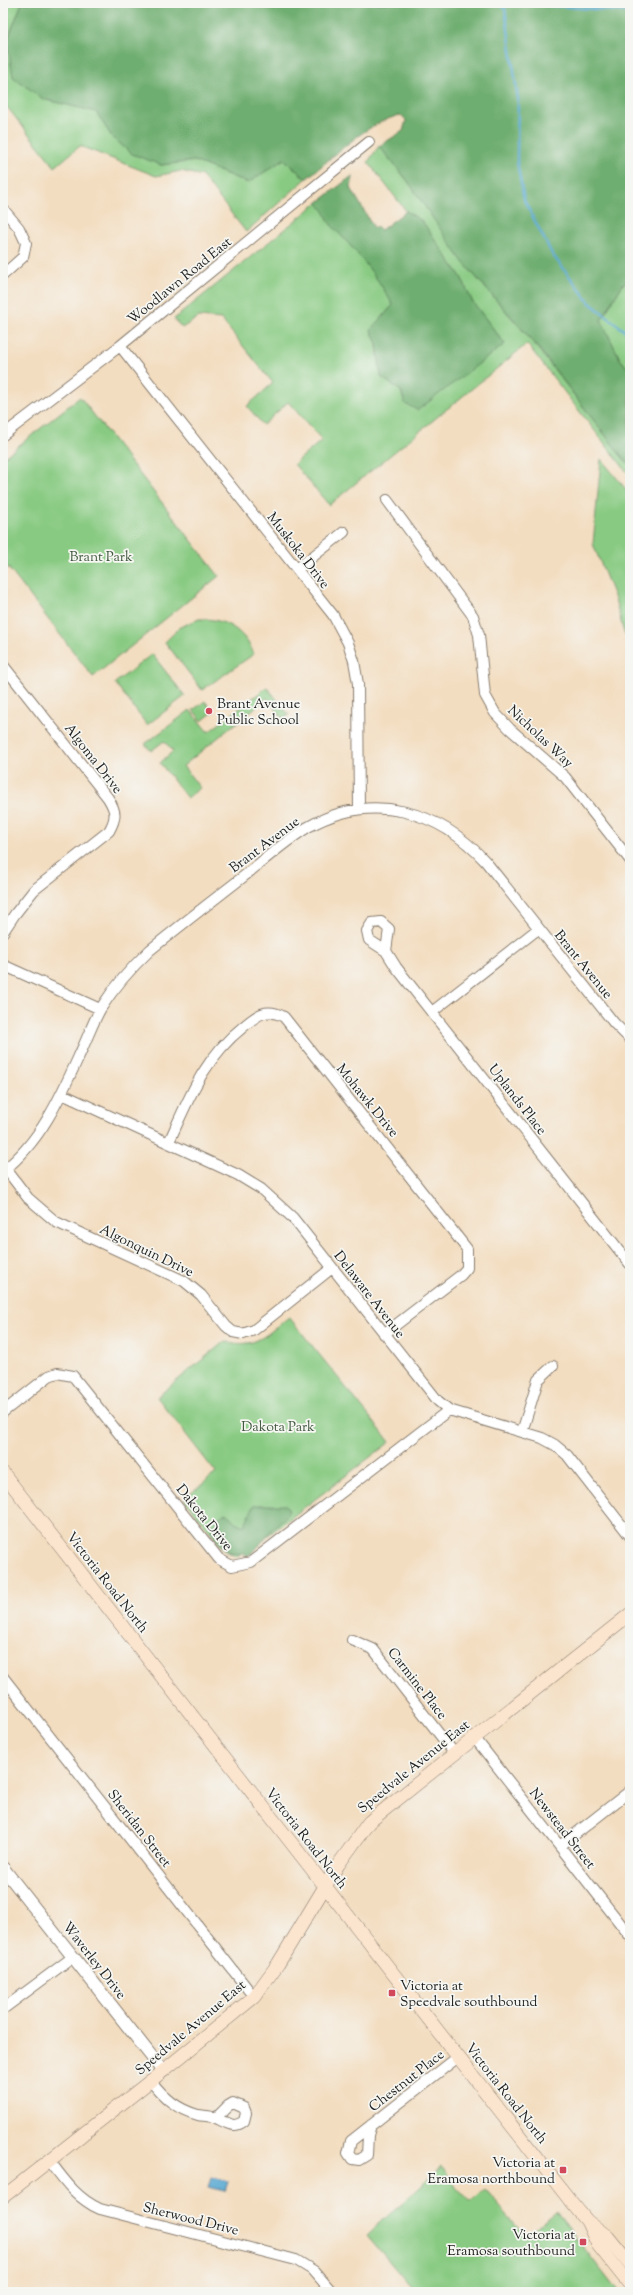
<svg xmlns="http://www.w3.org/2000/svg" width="633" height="2295" font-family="'Sorts Mill Goudy',serif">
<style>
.green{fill:#88ca82;stroke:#52734f}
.forest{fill:#6eae70;stroke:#456546}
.water{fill:#57a8d1;stroke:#3a6276}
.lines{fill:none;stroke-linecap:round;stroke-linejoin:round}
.stream{stroke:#57a8d1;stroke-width:2.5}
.minor-casing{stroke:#887c6e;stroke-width:12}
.tertiary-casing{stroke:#887c6e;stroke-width:14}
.secondary-casing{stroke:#887c6e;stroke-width:14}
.minor{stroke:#fff;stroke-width:10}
.tertiary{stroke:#fff;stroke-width:12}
.secondary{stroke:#fce5cf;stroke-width:13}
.poi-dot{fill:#d1495b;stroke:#f6f6f2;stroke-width:1.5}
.labels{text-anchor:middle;stroke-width:3.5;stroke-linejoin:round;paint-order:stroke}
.street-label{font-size:14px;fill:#1c1c1c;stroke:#f6f6f2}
.park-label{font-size:14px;fill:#425940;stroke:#f6f6f2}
.poi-label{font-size:14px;fill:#1c1c1c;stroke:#f6f6f2;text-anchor:start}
</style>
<rect width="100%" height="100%" fill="#f6f6f2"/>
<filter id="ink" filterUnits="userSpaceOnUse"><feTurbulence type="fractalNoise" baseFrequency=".025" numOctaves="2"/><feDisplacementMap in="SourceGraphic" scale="8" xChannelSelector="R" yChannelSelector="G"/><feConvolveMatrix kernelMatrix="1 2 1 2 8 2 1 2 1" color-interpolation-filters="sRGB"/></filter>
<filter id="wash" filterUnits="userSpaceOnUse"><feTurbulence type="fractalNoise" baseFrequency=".012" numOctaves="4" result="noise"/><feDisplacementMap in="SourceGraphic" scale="16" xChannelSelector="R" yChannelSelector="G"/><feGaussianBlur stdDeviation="0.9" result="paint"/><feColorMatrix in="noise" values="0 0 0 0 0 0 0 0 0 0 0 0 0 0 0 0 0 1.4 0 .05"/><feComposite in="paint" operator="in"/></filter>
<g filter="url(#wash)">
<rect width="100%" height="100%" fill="#f3ddc0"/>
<path class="green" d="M3 3H22L7 41 43 99 97 112 112 137 161 165 195 161 248 183 284 159 306 179 246 232 202 176 181 171 156 176 80 146 55 167 3 102Z
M379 146 407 180 468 268 532 341 627 463 630 462V476L527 344 329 505 294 464 322 440 288 402 263 425 247 406 273 383 221 319 199 317 182 328 174 319 317 203 326 210 331 225 342 235 375 273 393 305 371 330 377 344 381 377 401 391 405 404 505 344 472 301 461 277 422 221 406 211 368 162Z
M630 278V371L620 359 601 320 623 284Z
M80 397 219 576 93 677 3 561V458Z
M601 459 630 494V641L624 633 615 599 593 544Z
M199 619C225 618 244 630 254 654L202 690 165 642 180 627Z
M152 654 185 696 147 725 115 683Z
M267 687 289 715 283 719 267 698 183 766 200 788 187 798 160 763 173 751 164 741 151 751 145 744 190 710 207 731H210Z
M205 701 213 712 202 721 193 710Z
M289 1317 390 1442 245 1553 237 1557 225 1551 184 1499 216 1473 157 1397 225 1341C255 1350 267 1334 289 1317Z
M442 2166 452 2182 471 2202 485 2190 526 2236 556 2212 618 2292H415L367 2235Z"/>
<path class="forest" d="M22 3H630V278L623 284 601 320 620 359 630 371V462L628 463 622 457 536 345 462 261 407 180 379 146 403 131 406 120 401 115C365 123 335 156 306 179L284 159 248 183 195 161 161 165 132 154 112 137 96 112 43 99 13 77 7 41Z
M352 176 351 188 374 228 378 227 381 230 406 211 422 221 461 277 472 301 505 344 418 410 405 404 401 391 381 377 377 344 371 330 393 305C374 272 358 253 332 226 326 219 327 212 317 203Z
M254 1505H286L289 1511C285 1520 276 1524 270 1532 262 1541 258 1549 248 1556L243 1553C226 1556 220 1544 211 1531 213 1521 218 1517 227 1513L235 1522 244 1526Z"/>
<path class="water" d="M211 2178 228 2182 225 2191 208 2187Z"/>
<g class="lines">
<path class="stream" d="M500 3 505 9 518 99 517 162 524 200 552 254 590 303 630 335
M518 3 630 12"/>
</g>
</g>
<g filter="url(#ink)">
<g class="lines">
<defs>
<path id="minor" d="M3 209 19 228 26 243 23 257 3 275
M120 346 333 615 348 643 354 661 358 684 359 809
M3 435 120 346 369 142
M387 500 473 616 479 635 485 695 495 713 510 729 565 777 630 860
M297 569 344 532
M3 665 108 798C116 811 117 817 109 831L34 890 15 914 3 932
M386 951 389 929 381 922 372 923 367 931 369 940 386 951 396 967 630 1264
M3 965 100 1009
M432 1012 538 929
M62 1094 238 1175 261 1189 293 1218 438 1401 449 1410 542 1438 555 1445 567 1455 630 1536
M169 1142C189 1098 204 1058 243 1027 257 1015 266 1007 284 1017L467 1249V1268L461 1275 384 1334
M6 1169 28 1198 56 1222 184 1281 201 1295 226 1326 233 1332 243 1334 254 1330 332 1268
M3 1171C43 1140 63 1091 83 1047 89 1034 94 1020 101 1008 115 986 131 968 150 950 181 925 212 901 243 877 264 860 285 841 308 827 372 791 439 810 486 862L614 1023 630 1039
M3 1412 49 1376 57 1373 73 1376 219 1559 232 1566 251 1562 449 1410
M522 1432 538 1380 553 1366
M352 1640 373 1649 454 1753
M3 1677 254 1997
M474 1737 630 1936
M560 1846 630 1791
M3 2009 73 1957
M151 2081C164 2098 177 2109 198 2115 204 2116 211 2116 216 2118 227 2123 234 2129 244 2121L246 2113 244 2108 233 2103 228 2106 216 2118
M371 2125 368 2135 367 2155 359 2160 352 2159 348 2153 351 2141 458 2057
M49 2160C64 2180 77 2199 100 2209L296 2260 314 2271 332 2292"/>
<path id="tertiary" d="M3 1868 163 2071"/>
<path id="secondary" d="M3 1473 572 2203 587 2221 608 2237 630 2264
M3 2197 163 2071 254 1997 278 1964 338 1865 369 1822 630 1614
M588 2223 598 2245 630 2285"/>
</defs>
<use href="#minor" class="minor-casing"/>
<use href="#tertiary" class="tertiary-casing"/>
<use href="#secondary" class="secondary-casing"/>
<use href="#minor" class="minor"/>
<use href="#tertiary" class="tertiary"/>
<use href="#secondary" class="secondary"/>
</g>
</g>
<g class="poi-dot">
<circle cx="209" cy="711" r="4"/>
<rect x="388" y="1989" width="8" height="8" rx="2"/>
<rect x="559" y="2166" width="8" height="8" rx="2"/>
<rect x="579" y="2238" width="8" height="8" rx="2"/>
</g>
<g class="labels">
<g class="street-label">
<text transform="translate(179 280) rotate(-39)" y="5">Woodlawn Road East</text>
<text transform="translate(299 550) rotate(52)" y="5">Muskoka Drive</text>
<text transform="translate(541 736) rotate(43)" y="5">Nicholas Way</text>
<text transform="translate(94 758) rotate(52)" y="5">Algoma Drive</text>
<text transform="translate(264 844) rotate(-37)" y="5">Brant Avenue</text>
<text transform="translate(584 964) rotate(51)" y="5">Brant Avenue</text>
<text transform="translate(518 1099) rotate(52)" y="5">Uplands Place</text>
<text transform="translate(368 1100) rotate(51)" y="5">Mohawk Drive</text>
<text transform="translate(147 1250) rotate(26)" y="5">Algonquin Drive</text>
<text transform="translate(370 1294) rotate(52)" y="5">Delaware Avenue</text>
<text transform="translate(205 1517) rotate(51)" y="5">Dakota Drive</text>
<text transform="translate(108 1582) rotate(52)" y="5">Victoria Road North</text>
<text transform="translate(418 1683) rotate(52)" y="5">Carmine Place</text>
<text transform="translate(413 1766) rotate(-39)" y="5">Speedvale Avenue East</text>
<text transform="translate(140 1828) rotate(52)" y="5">Sheridan Street</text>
<text transform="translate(563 1828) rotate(52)" y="5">Newstead Street</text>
<text transform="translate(307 1838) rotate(52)" y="5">Victoria Road North</text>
<text transform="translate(95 1960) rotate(52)" y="5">Waverley Drive</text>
<text transform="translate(190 2027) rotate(-40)" y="5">Speedvale Avenue East</text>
<text transform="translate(406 2080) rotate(-38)" y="5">Chestnut Place</text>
<text transform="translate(507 2093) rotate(52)" y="5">Victoria Road North</text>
<text transform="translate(191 2218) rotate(14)" y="5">Sherwood Drive</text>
</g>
<g class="park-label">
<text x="101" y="561">Brant Park</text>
<text x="278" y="1431">Dakota Park</text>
</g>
<g class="poi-label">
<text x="217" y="708">Brant Avenue<tspan x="217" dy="16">Public School</tspan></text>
<text x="400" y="1990">Victoria at<tspan x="400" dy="16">Speedvale southbound</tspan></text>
<text x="555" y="2167" text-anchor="end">Victoria at<tspan x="555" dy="16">Eramosa northbound</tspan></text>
<text x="575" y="2239" text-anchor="end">Victoria at<tspan x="575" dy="16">Eramosa southbound</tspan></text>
</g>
</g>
<rect width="633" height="2295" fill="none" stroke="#f6f6f2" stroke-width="16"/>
</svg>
